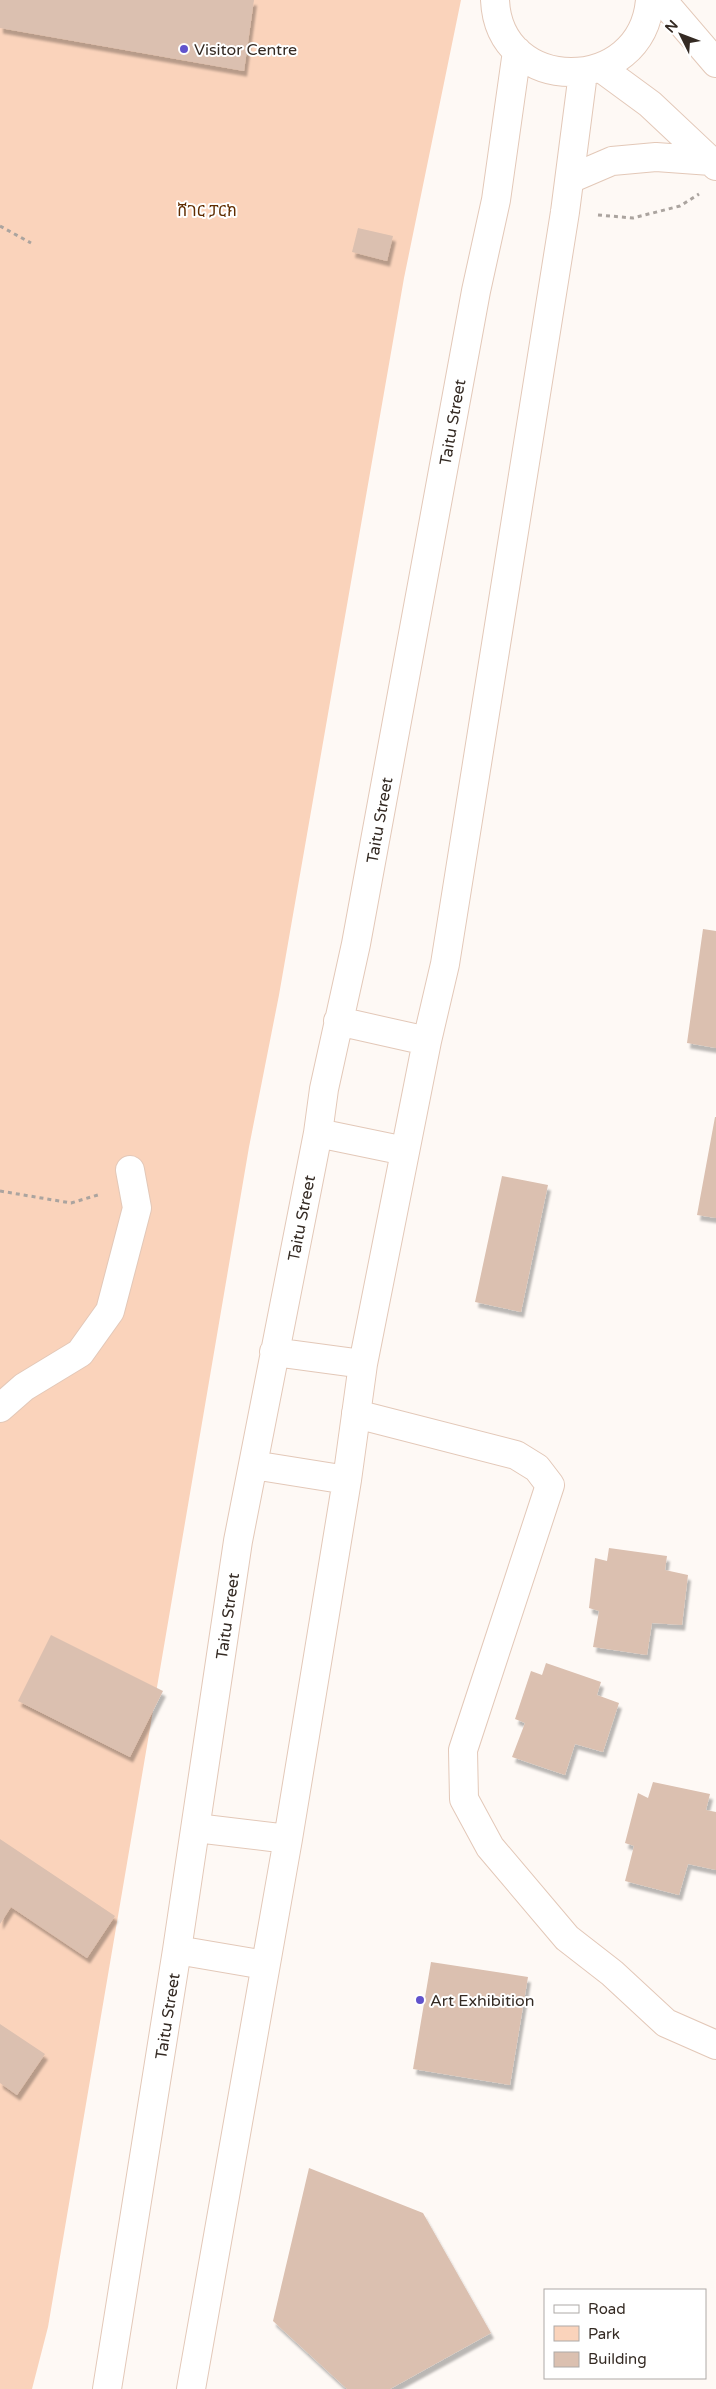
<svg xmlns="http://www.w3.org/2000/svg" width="716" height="2389" font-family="'Varela Round','Noto Sans Ethiopic',sans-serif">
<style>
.green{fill:#fad3bb}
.building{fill:#dbc0b0;filter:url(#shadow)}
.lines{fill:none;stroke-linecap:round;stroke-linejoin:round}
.minor-casing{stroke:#e3c8b8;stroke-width:30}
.major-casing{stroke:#e3c8b8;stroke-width:30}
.path{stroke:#aba49f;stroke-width:3;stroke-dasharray:4 4;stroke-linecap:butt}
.minor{stroke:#fff;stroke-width:28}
.major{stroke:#fff;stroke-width:28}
.poi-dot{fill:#6153cc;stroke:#fff;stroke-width:2}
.labels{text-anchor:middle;stroke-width:4;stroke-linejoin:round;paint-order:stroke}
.poi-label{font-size:16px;fill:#342a23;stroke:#fff;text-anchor:start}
.park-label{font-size:16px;fill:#602d01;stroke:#fff}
.street-label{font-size:16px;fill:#342a23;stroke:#fff}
</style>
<defs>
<filter id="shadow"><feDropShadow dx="3" dy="5.5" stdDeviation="1" flood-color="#0004"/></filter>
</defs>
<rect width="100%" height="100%" fill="#fef9f5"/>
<path class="green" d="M0 0H461L404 278 279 995 249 1147 48 2327 32 2389H0Z"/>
<path class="building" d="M0 0H254L244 71 0 28Z
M358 228 393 236 387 261 352 252Z
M703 929 716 931V1048L687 1043Z
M715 1117H716V1218L697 1215Z
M502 1176 548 1185 521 1312 475 1302Z
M609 1548 667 1556 665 1570 688 1575 682 1625 652 1623 647 1655 593 1647 599 1611 589 1608 595 1558 607 1561Z
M51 1635 163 1691 130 1757 18 1701Z
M546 1663 601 1682 597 1695 619 1703 603 1752 575 1744 565 1775 512 1757 525 1723 515 1719 531 1671 542 1675Z
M653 1782 710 1794 706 1810 716 1812V1870L688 1864 679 1895 625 1881 634 1846 625 1843 638 1793 648 1798Z
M0 1839 115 1916 87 1958 11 1907 0 1924Z
M431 1962 528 1977 510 2085 413 2069Z
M0 2024 45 2054 17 2095 0 2083Z
M309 2168 423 2213 491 2333 390 2389H347L273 2321Z"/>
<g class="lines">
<defs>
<path id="minor" d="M662 0 716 63
M601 68 650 104 716 166
M570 179 612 161 656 157 711 161
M0 1408 24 1387 80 1353 110 1311 137 1208 130 1170
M356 1414 516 1455 537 1468 550 1485 463 1750 464 1799 490 1847 567 1938 612 1973 666 2023 716 2045"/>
<path id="major" d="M495 0C499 96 642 96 650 0
M338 1021 427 1041
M318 1133 405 1151
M274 1352 363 1364
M253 1465 347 1480
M196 1828 288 1839
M177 1950 265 1965
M107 2389 177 1950 238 1541 318 1133 324 1089 356 944 476 291 496 200 517 51
M191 2389 288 1839 347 1480 363 1364 427 1041 445 964 565 212 583 73"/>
</defs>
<use href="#minor" class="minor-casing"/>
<use href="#major" class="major-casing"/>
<path class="path" d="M598 215 633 218 680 206 699 194
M0 226 31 243
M0 1191 71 1203 101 1194"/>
<use href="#minor" class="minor"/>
<use href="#major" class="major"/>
</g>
<g class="poi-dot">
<circle cx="184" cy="49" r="5"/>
<circle cx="420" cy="2000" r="5"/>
</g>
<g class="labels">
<g class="poi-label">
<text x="194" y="55">Visitor Centre</text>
<text x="430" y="2006">Art Exhibition</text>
</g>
<g class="park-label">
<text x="207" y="216">ሸገር ፓርክ</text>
</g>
<g class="street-label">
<text transform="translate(452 422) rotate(-80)" y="6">Taitu Street</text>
<text transform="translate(379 820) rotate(-80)" y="6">Taitu Street</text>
<text transform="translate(301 1218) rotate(-79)" y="6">Taitu Street</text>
<text transform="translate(227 1616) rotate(-82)" y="6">Taitu Street</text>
<text transform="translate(167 2016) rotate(-81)" y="6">Taitu Street</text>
</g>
</g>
<rect x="544" y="2289" width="162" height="90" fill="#ffffff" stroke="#aeaaa7"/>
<rect x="554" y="2305" width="25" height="8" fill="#ffffff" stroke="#aeaaa7"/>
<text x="588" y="2314" font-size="15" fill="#342a23">Road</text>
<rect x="554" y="2326" width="25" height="15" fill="#fad3bb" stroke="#aeaaa7"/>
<text x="588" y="2339" font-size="15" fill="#342a23">Park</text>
<rect x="554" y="2352" width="25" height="15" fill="#dbc0b0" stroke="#aeaaa7"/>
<text x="588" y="2364" font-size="15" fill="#342a23">Building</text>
<g transform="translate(681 35) rotate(312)" stroke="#ffffff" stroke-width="4" paint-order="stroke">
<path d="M0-4L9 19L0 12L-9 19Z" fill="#342a23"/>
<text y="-8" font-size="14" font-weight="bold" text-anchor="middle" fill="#342a23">N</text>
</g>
</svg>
